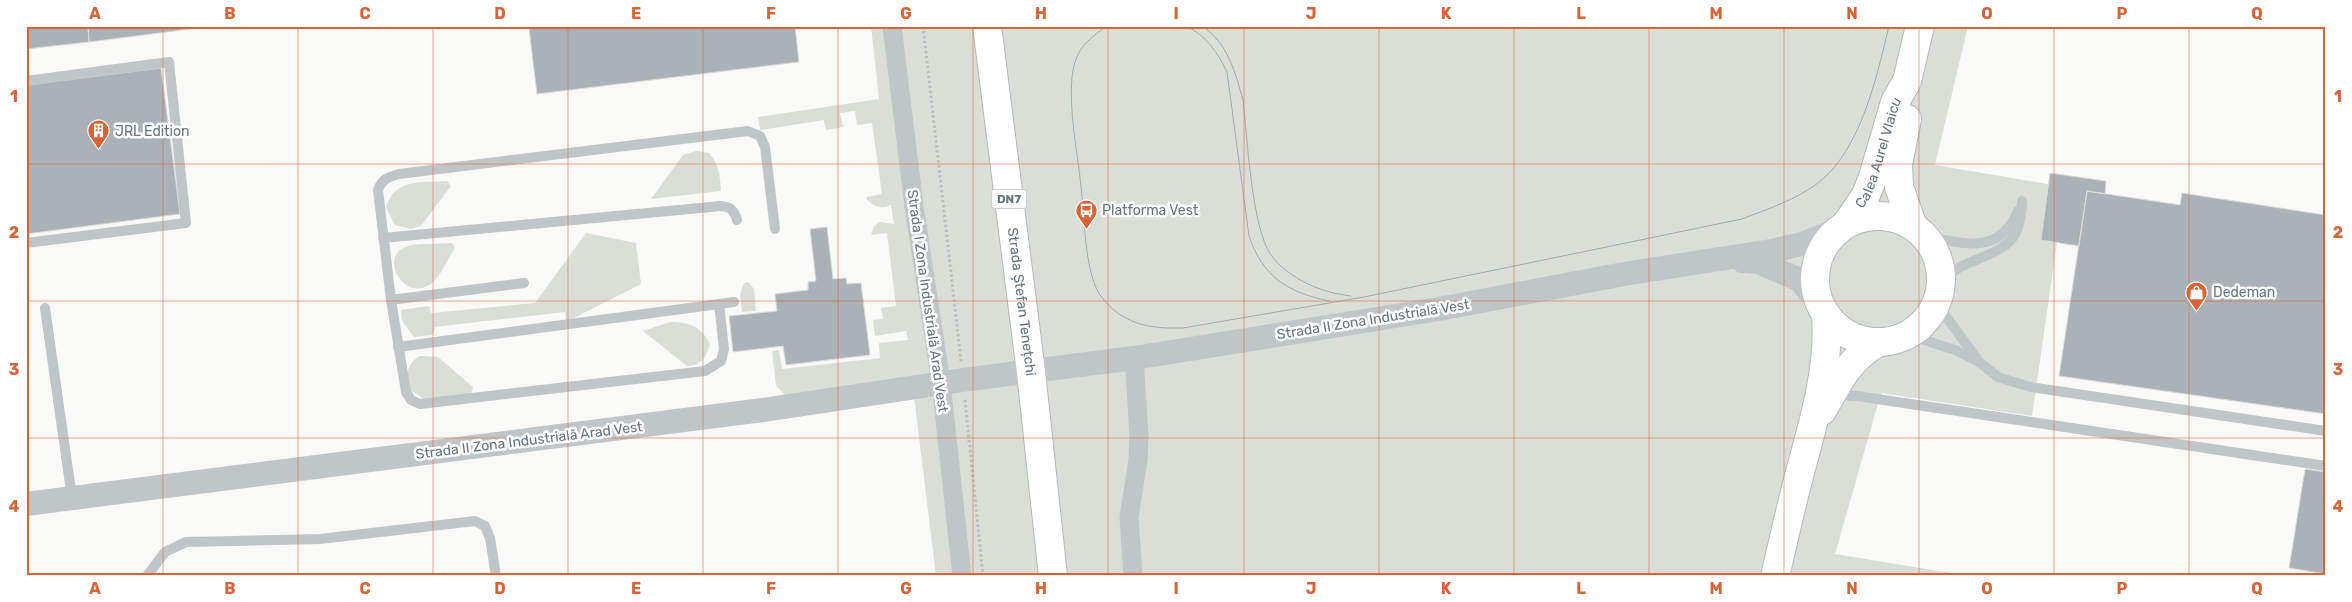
<svg xmlns="http://www.w3.org/2000/svg" width="2352" height="602" font-family="Rubik,sans-serif">
<style>
.green{fill:#d9ded6}
.building{fill:#aab2b7;stroke:#dbdbd9}
.lines{fill:none;stroke-linecap:round;stroke-linejoin:round}
.primary-casing{stroke:#b4b9bd;stroke-width:30}
.trunk-casing{stroke:#b4b8bb;stroke-width:30}
.path{stroke:#bbbec0;stroke-width:3;stroke-dasharray:2.5 2.5;stroke-linecap:butt}
.service{stroke:#c0c5c8;stroke-width:10}
.minor{stroke:#c0c5c8;stroke-width:19}
.tertiary{stroke:#c0c5c8;stroke-width:24}
.primary{stroke:#fff;stroke-width:28}
.trunk{stroke:#fff;stroke-width:28}
.tram{stroke:#a2a9ae;stroke-width:1}
.grid{fill:none;stroke:#da6336;stroke-width:1;stroke-opacity:0.55}
.labels{text-anchor:middle;stroke-width:5;stroke-linejoin:round;paint-order:stroke}
.shield{fill:#fff;stroke:#949ea6;stroke-width:1}
.shield-label{font-size:12px;font-weight:bold;fill:#667480}
.poi-label{font-size:14px;fill:#667480;stroke:#fff;text-anchor:start}
.street-label{font-size:14px;fill:#667480;stroke:#fff}
.neatline{fill:none;stroke:#da6336;stroke-width:2}
.grid-label{font-size:16px;text-anchor:middle;font-weight:bold;fill:#da6336}
</style>
<rect width="100%" height="100%" fill="#f9f9f7"/>
<path class="green" d="M871 26H1968L1935 165 2065 187 2032 416 1881 393 1835 554 1969 576H936L912 380 787 397 776 386 772 351 779 350 782 369 880 358 879 343 908 340 906 331 875 336 873 320 883 319 881 308 896 306 887 233 871 235 874 226 880 222 894 224 891 204C882 210 875 207 867 200V197L882 194 872 123 857 125 855 111 840 113 843 127 826 130 824 120 760 130 758 117 879 99Z
M696 151 709 153C719 164 720 176 721 191L651 199 683 155Z
M447 181 451 186 421 226 411 229 395 225 386 208C394 178 421 183 447 181Z
M586 233 636 243 641 284 566 322 565 312 435 327 433 335 414 337 402 321 401 310 429 306 431 313 535 303Z
M452 243 455 248C448 258 443 272 434 281 408 307 377 259 405 247 416 243 440 244 452 243Z
M748 282 754 289 756 311 742 312 740 294 744 283Z
M670 322C689 322 701 326 710 344 706 357 702 366 687 366L643 331Z
M420 356 438 357 473 387 471 394 424 399 409 389C406 375 406 364 420 356Z"/>
<path class="building" d="M26 26H88L89 42 26 49Z
M88 26H214L89 42Z
M549 26H795L799 62 537 94 529 29Z
M161 68 180 214 26 234V85Z
M2050 173 2106 181 2105 194 2087 191 2079 246 2041 240Z
M2087 191 2180 205 2182 193 2326 215V414L2059 376Z
M827 227 833 279 846 278 847 284 861 283 870 355 786 365 783 346 733 352 729 316 777 311 775 294 808 290V282L816 281 810 229Z
M2305 469 2326 472V574L2289 568Z"/>
<g class="lines">
<defs>
<g id="primary">
<path d="M1907 119 1898 164 1899 187 1912 224"/>
<circle cx="1878" cy="279" r="63"/>
<path id="s1" d="M1847 223 1866 195 1873 177 1895 102 1907 81 1920 26"/>
<path d="M1822 411C1839 382 1847 361 1877 343"/>
<path d="M1775 576C1784 539 1792 501 1802 465 1815 417 1830 365 1826 315"/>
</g>
<g id="trunk">
<path id="s2" d="M987 26 1031 372 1053 576"/>
</g>
</defs>
<use href="#primary" class="primary-casing"/>
<use href="#trunk" class="trunk-casing"/>
<path class="path" d="M923 26 961 361
M965 400 983 576"/>
<path class="service" d="M26 81 169 62 186 223 26 243
M1927 237C1965 243 1999 256 2018 211
M383 238 721 206C731 207 734 210 737 220
M1941 289C1945 284 1948 278 1952 273 1958 267 1968 263 1976 260 2010 247 2021 238 2022 201
M391 300 524 283
M719 304 724 349 721 361 705 371 420 404 411 400 406 392 391 300 378 190C382 179 388 177 399 174L748 131 760 136 765 147 775 229
M1937 304 1977 359
M45 308 72 498
M1899 339 1918 338 1955 350 1979 362 1998 377 2030 387 2326 431
M398 347 734 302
M1834 395 1857 396 2326 466
M147 576 165 552 186 542 320 539 475 521 485 526 490 538 496 576"/>
<path class="minor" d="M892 26 914 206 941 383 962 576
M1133 576 1129 517 1138 460 1139 435 1134 358"/>
<path class="tertiary" d="M1743 261 1758 262 1800 280 1820 305
M26 504 763 410 963 380 1134 358 1439 309 1624 274 1771 251 1802 244 1836 231"/>
<use href="#primary" class="primary"/>
<use href="#trunk" class="trunk"/>
<path class="tram" d="M1107 26C1093 36 1080 45 1075 62 1065 94 1078 153 1081 187 1084 212 1084 238 1089 263 1091 273 1094 286 1100 295 1121 324 1149 329 1183 328L1364 297 1742 219C1768 209 1795 200 1818 183 1861 150 1877 76 1889 26
M1186 26C1207 36 1217 52 1227 72L1249 236C1263 277 1287 292 1329 301
M1202 26C1228 43 1235 72 1243 100 1247 136 1252 229 1271 255 1289 279 1322 293 1351 296"/>
</g>
<path class="grid" d="M163 26V576M298 26V576M433 26V576M568 26V576M703 26V576M838 26V576M973 26V576M1108 26V576M1244 26V576M1379 26V576M1514 26V576M1649 26V576M1784 26V576M1919 26V576M2054 26V576M2189 26V576M26 164H2326M26 301H2326M26 438H2326"/>
<defs>
<symbol id="building-pin" viewBox="-11 -11 22 30"><path d="M0 17L-7.5 6A9.5 9.5 0 1 1 7.5 6Z" fill="#da6336" stroke="#fff"/><path d="M-4-6H4V6H1V3H-1V6H-4ZM-2.5-4.3h1.7v1.8h-1.7ZM.8-4.3h1.7v1.8H.8ZM-2.5-1h1.7V.8h-1.7ZM.8-1h1.7V.8H.8Z" fill="#fff"/></symbol>
<symbol id="bus-pin" viewBox="-11 -11 22 30"><path d="M0 17L-7.5 6A9.5 9.5 0 1 1 7.5 6Z" fill="#da6336" stroke="#fff"/><path d="M-5-6H5V4H4V6H2V4H-2V6H-4V4H-5ZM-3.5-4V0h7V-4ZM-3.5 1.2v1.5H-2V1.2ZM2 1.2v1.5H3.5V1.2Z" fill="#fff"/></symbol>
<symbol id="shop-pin" viewBox="-11 -11 22 30"><path d="M0 17L-7.5 6A9.5 9.5 0 1 1 7.5 6Z" fill="#da6336" stroke="#fff"/><path d="M-5-2.5h2.3a2.7 3.5 0 0 1 5.4 0H5L5.5 6h-11ZM-1.5-2.5h3a1.5 2.3 0 0 0-3 0Z" fill="#fff"/></symbol>
</defs>
<g fill-rule="evenodd">
<use href="#building-pin" x="86" y="118" width="25" height="34"/>
<use href="#bus-pin" x="1074" y="198" width="25" height="34"/>
<use href="#shop-pin" x="2184" y="280" width="25" height="34"/>
</g>
<g class="labels">
<rect class="shield" x="991.5" y="189.5" width="35" height="19" rx="4"/>
<g class="shield-label">
<text x="1009" y="203">DN7</text>
</g>
<g class="poi-label">
<text x="115" y="136">JRL Edition</text>
<text x="1102" y="215">Platforma Vest</text>
<text x="2213" y="297">Dedeman</text>
</g>
<g class="street-label">
<text dy="5" stroke="none"><textPath href="#s1" startOffset="78">Calea Aurel Vlaicu</textPath></text>
<text transform="translate(928 301) rotate(82)" y="5">Strada I Zona Industrială Arad Vest</text>
<text dy="5" stroke="none"><textPath href="#s2" startOffset="278">Strada Ștefan Tenețchi</textPath></text>
<text transform="translate(1373 319) rotate(-9)" y="5">Strada II Zona Industrială Vest</text>
<text transform="translate(529 440) rotate(-7)" y="5">Strada II Zona Industrială Arad Vest</text>
</g>
</g>
<rect width="2352" height="602" fill="none" stroke="#ffffff" stroke-width="55"/>
<rect x="28" y="28" width="2296" height="546" class="neatline"/>
<g class="grid-label">
<text x="95" y="19">A</text>
<text x="230" y="19">B</text>
<text x="365" y="19">C</text>
<text x="500" y="19">D</text>
<text x="636" y="19">E</text>
<text x="771" y="19">F</text>
<text x="906" y="19">G</text>
<text x="1041" y="19">H</text>
<text x="1176" y="19">I</text>
<text x="1311" y="19">J</text>
<text x="1446" y="19">K</text>
<text x="1581" y="19">L</text>
<text x="1716" y="19">M</text>
<text x="1852" y="19">N</text>
<text x="1987" y="19">O</text>
<text x="2122" y="19">P</text>
<text x="2257" y="19">Q</text>
<text x="14" y="102">1</text>
<text x="2338" y="102">1</text>
<text x="14" y="238">2</text>
<text x="2338" y="238">2</text>
<text x="14" y="375">3</text>
<text x="2338" y="375">3</text>
<text x="14" y="512">4</text>
<text x="2338" y="512">4</text>
<text x="95" y="594">A</text>
<text x="230" y="594">B</text>
<text x="365" y="594">C</text>
<text x="500" y="594">D</text>
<text x="636" y="594">E</text>
<text x="771" y="594">F</text>
<text x="906" y="594">G</text>
<text x="1041" y="594">H</text>
<text x="1176" y="594">I</text>
<text x="1311" y="594">J</text>
<text x="1446" y="594">K</text>
<text x="1581" y="594">L</text>
<text x="1716" y="594">M</text>
<text x="1852" y="594">N</text>
<text x="1987" y="594">O</text>
<text x="2122" y="594">P</text>
<text x="2257" y="594">Q</text>
</g>
</svg>
